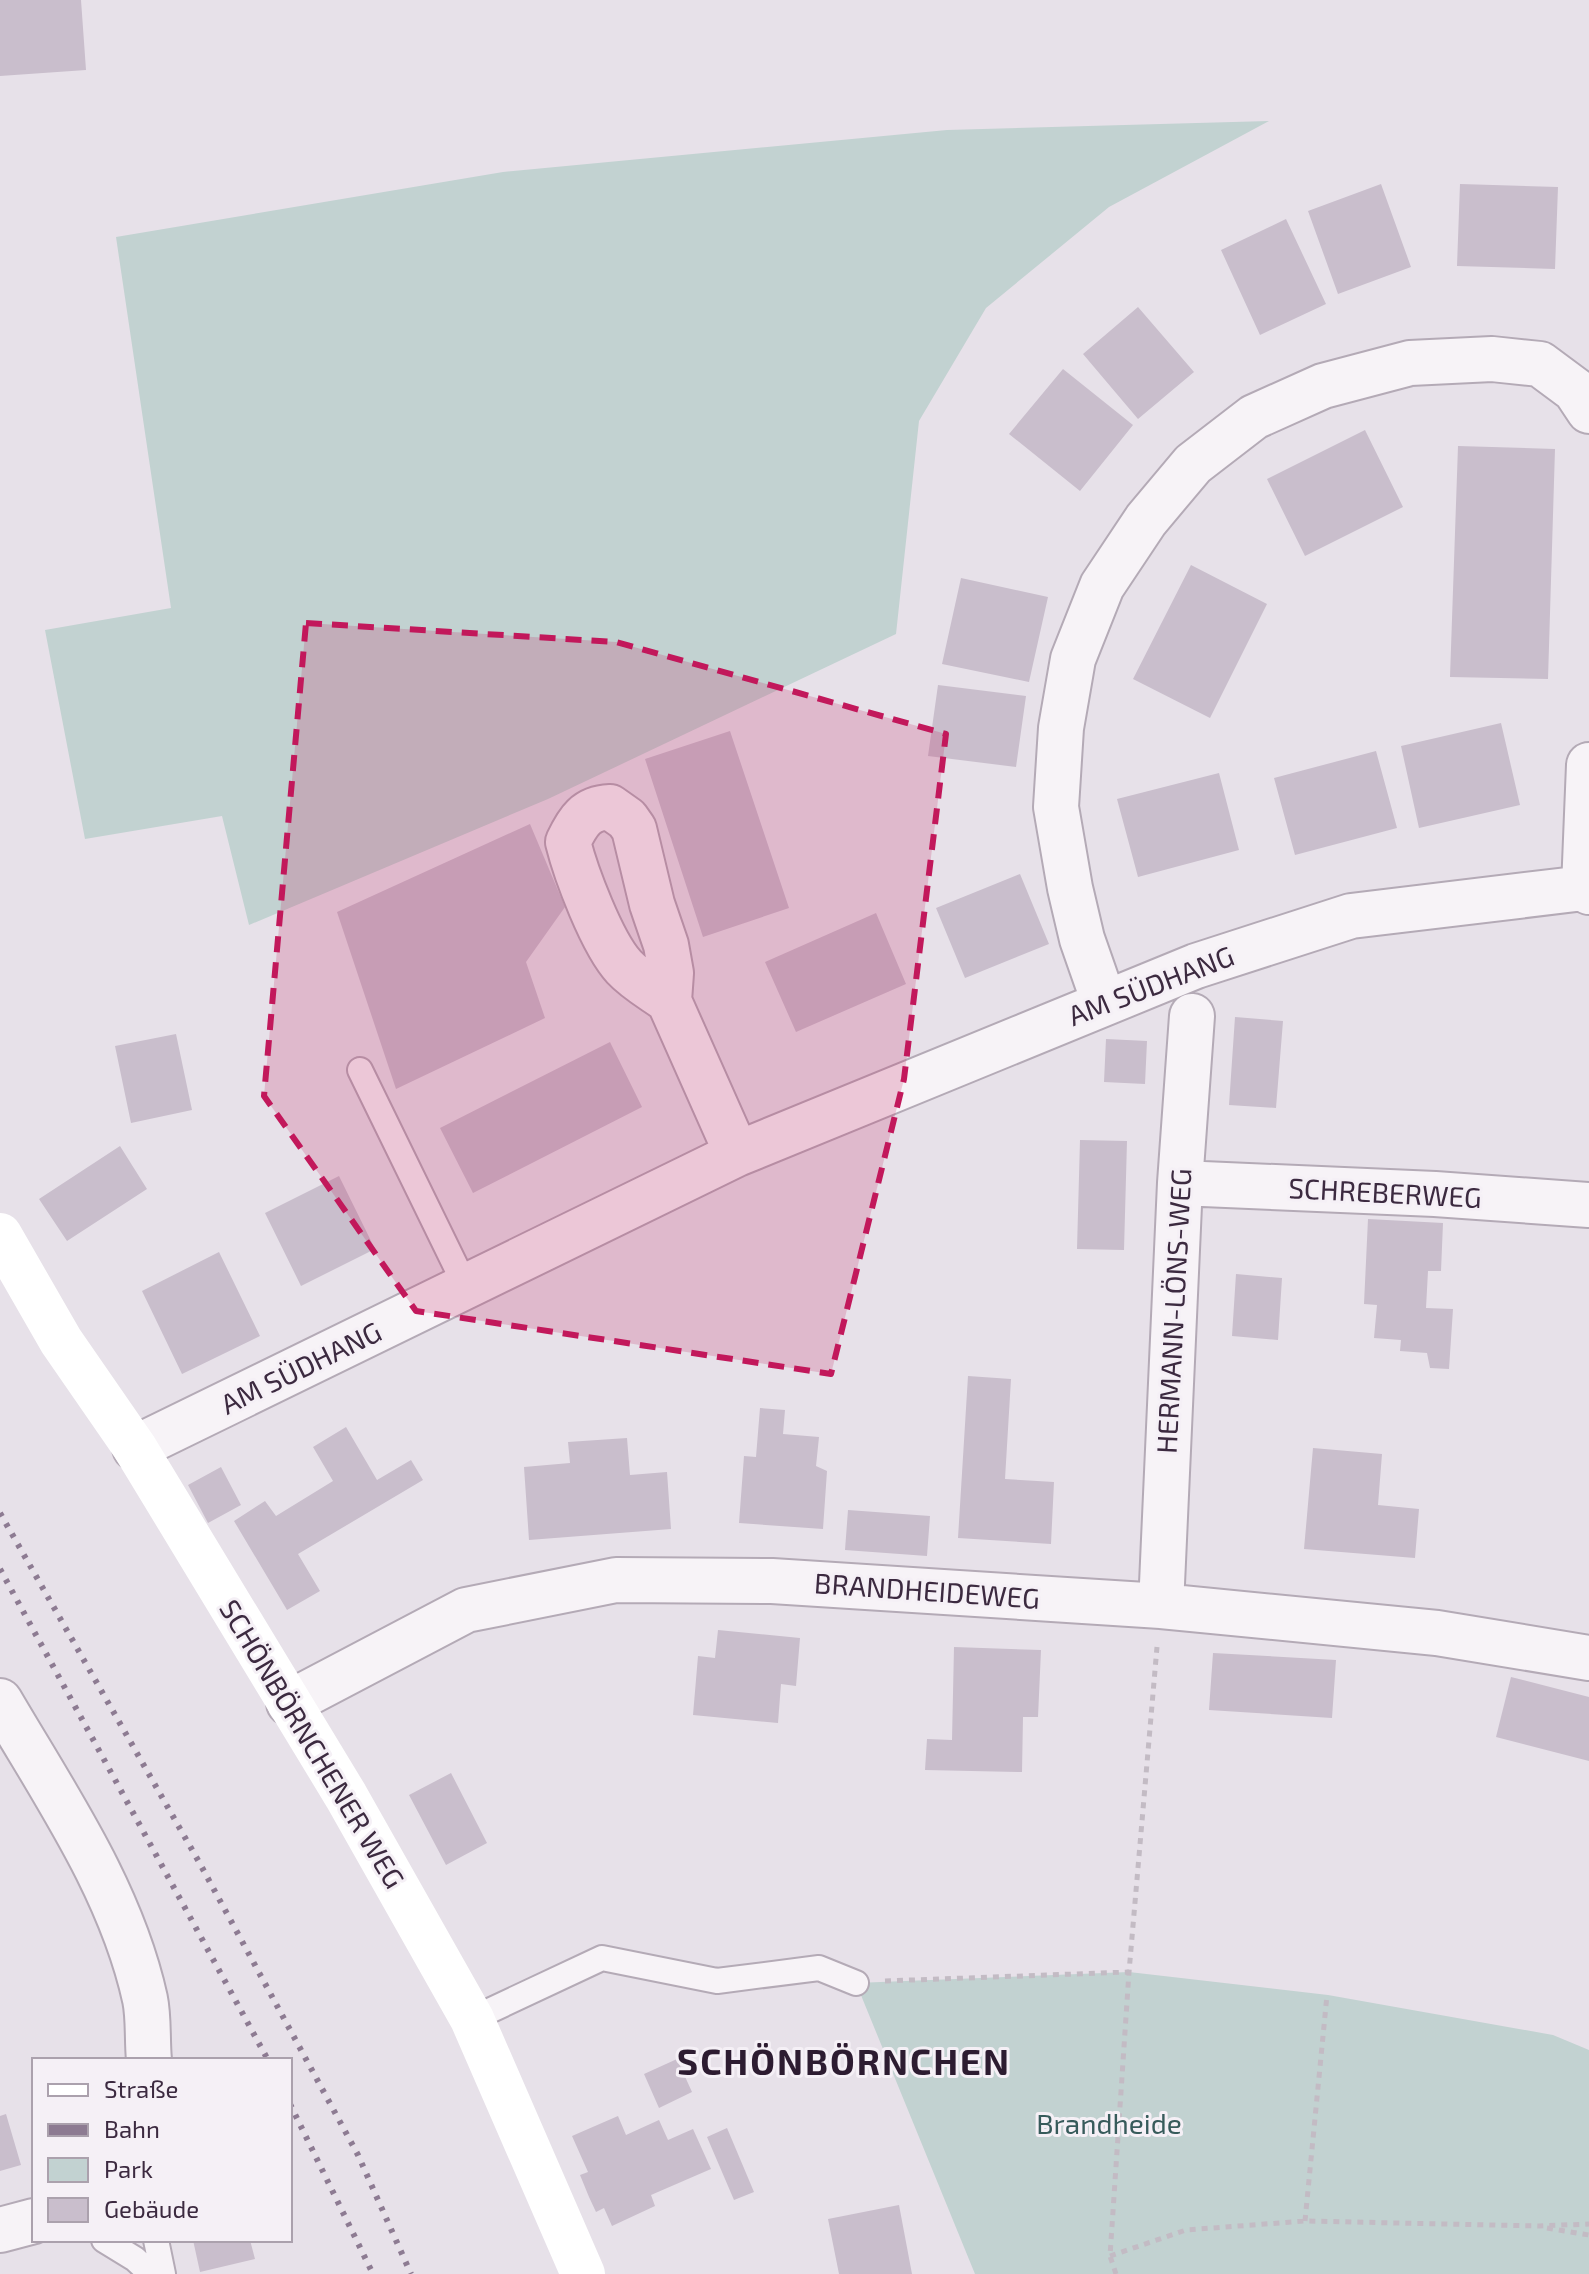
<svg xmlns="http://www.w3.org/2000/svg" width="1589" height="2274" font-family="'Exo 2',sans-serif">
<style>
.green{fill:#c2d2d1}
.building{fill:#c9becc}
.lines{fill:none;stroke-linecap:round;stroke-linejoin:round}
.lane-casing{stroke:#b4aab6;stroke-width:28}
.street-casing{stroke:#b4aab6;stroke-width:48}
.path{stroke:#c3bbc4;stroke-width:5;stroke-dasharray:6 6;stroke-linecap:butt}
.lane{stroke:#f7f3f7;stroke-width:24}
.street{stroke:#f7f3f7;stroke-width:44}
.secondary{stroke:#fff;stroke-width:44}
.rail{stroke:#8d7b92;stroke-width:6;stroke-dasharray:4 8;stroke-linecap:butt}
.marked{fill:#c2185b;fill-opacity:0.2;stroke:#c2185b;stroke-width:6;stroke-dasharray:16 10;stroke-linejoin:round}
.labels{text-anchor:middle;stroke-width:6;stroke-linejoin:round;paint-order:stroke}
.street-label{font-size:28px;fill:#3c2a40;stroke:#f5f0f6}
.park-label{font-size:28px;fill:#375b5b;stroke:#f5f0f6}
.district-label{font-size:36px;font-weight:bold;letter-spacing:2px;fill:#2d1c31;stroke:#f5f0f6}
</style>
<rect width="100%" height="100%" fill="#e7e1e9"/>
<path class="green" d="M1269 121 1109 207 986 308 919 421 896 634 548 799 249 925 222 816 85 839 45 630 171 608 116 237 503 172 947 130Z
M1129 1972 1328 1995 1553 2035 1589 2050V2274H975L856 1983Z"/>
<path class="building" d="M0 0H81L86 70 0 76Z
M1381 184 1411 267 1338 294 1308 211Z
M1460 184 1558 187 1555 269 1457 266Z
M1286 219 1326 304 1260 335 1221 250Z
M1138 307 1194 372 1138 419 1083 354Z
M1063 369 1133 425 1080 491 1009 434Z
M1365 430 1403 507 1305 556 1267 479Z
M1458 446 1555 449 1548 679 1450 677Z
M1191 565 1267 604 1210 718 1133 679Z
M961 578 1048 597 1029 682 942 664Z
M938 685 1026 696 1016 767 928 756Z
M1501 723 1520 805 1419 828 1401 746Z
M730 731 789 908 703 937 645 759Z
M1376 751 1397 828 1295 855 1274 778Z
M1219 773 1239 850 1138 877 1117 799Z
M530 824 565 907 526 962 545 1018 396 1089 337 912Z
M1020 874 1049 944 965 978 936 908Z
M876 913 906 984 796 1032 765 962Z
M1235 1017 1283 1021 1276 1108 1229 1105Z
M176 1034 192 1110 131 1123 115 1046Z
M1106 1039 1147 1041 1145 1084 1104 1082Z
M610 1042 642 1107 473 1193 440 1128Z
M1080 1140 1127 1141 1124 1250 1077 1249Z
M120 1146 147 1189 67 1241 39 1199Z
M339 1176 375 1249 301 1286 265 1213Z
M1368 1219 1443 1223 1441 1271H1428L1426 1308 1453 1309 1449 1369 1430 1368 1427 1353 1400 1351 1401 1340 1374 1338 1377 1305 1364 1304Z
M219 1252 260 1336 182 1374 142 1291Z
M1236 1274 1282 1278 1278 1340 1232 1336Z
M968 1376 1011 1379 1005 1479 1054 1482 1051 1544 958 1538Z
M760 1408 785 1410 783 1434 819 1437 816 1466 827 1471 823 1529 739 1523 744 1456 756 1457Z
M346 1427 377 1480 411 1460 423 1480 298 1554 320 1591 287 1610 234 1521 265 1501 276 1516 333 1481 313 1447Z
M627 1438 630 1475 667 1472 671 1529 529 1540 524 1467 570 1463 568 1442Z
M1313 1448 1382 1454 1378 1505 1419 1509 1415 1558 1304 1549Z
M221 1467 241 1505 208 1523 188 1485Z
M848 1510 930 1516 927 1556 845 1550Z
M718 1630 800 1638 796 1686 781 1684 778 1723 693 1715 698 1656 715 1658Z
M954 1647 1041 1650 1038 1717H1023L1022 1772 925 1770 927 1739 952 1740Z
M1213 1653 1336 1660 1332 1718 1209 1710Z
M1511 1677 1589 1697V1761L1496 1737Z
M451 1773 487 1843 446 1865 409 1795Z
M677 2059 692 2092 659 2108 644 2074Z
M6 2114 21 2165 0 2171V2116Z
M618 2116 626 2135 659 2120 668 2140 693 2129 711 2169 651 2195 655 2206 612 2226 604 2208 596 2212 589 2197 580 2175 588 2172 572 2136Z
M727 2128 754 2192 734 2200 707 2137Z
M899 2205 912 2274H839L828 2219Z
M193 2240H250L255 2259 200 2272Z"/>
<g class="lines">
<defs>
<path id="lane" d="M360 1070 466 1287
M472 2019 602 1958 717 1981 819 1968 856 1983
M104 2240 135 2259 151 2274
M156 2240 163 2274"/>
<path id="street" d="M1589 765 1584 888 1589 892
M669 1001C654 990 637 981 624 967 602 943 576 874 568 842 578 821 586 808 610 807L627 819 634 829 652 904 666 945 671 973 669 1001 737 1154
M1104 1002 1082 939 1070 888 1056 807 1061 728 1073 659 1102 586 1146 520 1193 464 1254 417 1323 386 1410 363 1492 359 1540 364 1575 390 1589 411
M1180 1183 1435 1194 1589 1205
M135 1448 737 1154 1196 966 1351 916 1584 888
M1161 1606 1180 1183 1192 1016
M0 1701C55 1795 121 1890 145 1999 149 2018 147 2040 149 2060
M289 1703 466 1610 616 1580 772 1581 1161 1606 1437 1633 1589 1658
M0 2230 34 2221"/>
</defs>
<use href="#lane" class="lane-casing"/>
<use href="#street" class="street-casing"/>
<path class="path" d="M885 1981 1129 1972
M1305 2221 1327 1995
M1547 2228 1589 2235
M1110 2256 1186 2230 1305 2221 1539 2226 1589 2224
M1116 2274 1110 2256 1129 1972 1157 1647"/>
<use href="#lane" class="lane"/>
<use href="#street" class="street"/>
<path class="secondary" d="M0 1235 61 1341 135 1448 346 1796 472 2019 583 2274"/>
<path class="rail" d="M0 1513 199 1862 358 2155 411 2274
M0 1569 268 2060
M290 2104 373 2274"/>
</g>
<path class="marked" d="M306 623 616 642 946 734 904 1079 831 1374 416 1311 264 1096Z"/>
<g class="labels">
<g class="street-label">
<text transform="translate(1151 986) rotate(-21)" y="10">AM SÜDHANG</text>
<text transform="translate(1385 1193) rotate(3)" y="10">SCHREBERWEG</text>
<text transform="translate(1174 1311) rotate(-87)" y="10">HERMANN-LÖNS-WEG</text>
<text transform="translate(301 1368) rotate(-26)" y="10">AM SÜDHANG</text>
<text transform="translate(927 1591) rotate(4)" y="10">BRANDHEIDEWEG</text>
<text transform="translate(312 1744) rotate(59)" y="10">SCHÖNBÖRNCHENER WEG</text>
</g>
<g class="park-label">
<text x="1109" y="2134">Brandheide</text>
</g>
<g class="district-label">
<text x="844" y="2075">SCHÖNBÖRNCHEN</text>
</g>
</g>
<rect x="32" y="2058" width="260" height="184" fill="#f5f0f6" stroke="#aba1ad" stroke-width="2"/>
<rect x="48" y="2084" width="40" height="12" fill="#ffffff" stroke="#aba1ad" stroke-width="2"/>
<text x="104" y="2098" font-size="24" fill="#3c2a40">Straße</text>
<rect x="48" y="2124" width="40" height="12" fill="#8d7b92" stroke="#aba1ad" stroke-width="2"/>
<text x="104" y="2138" font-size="24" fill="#3c2a40">Bahn</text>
<rect x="48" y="2158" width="40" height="24" fill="#c2d2d1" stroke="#aba1ad" stroke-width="2"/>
<text x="104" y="2178" font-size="24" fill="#3c2a40">Park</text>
<rect x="48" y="2198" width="40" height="24" fill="#c9becc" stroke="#aba1ad" stroke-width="2"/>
<text x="104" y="2218" font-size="24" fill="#3c2a40">Gebäude</text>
</svg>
